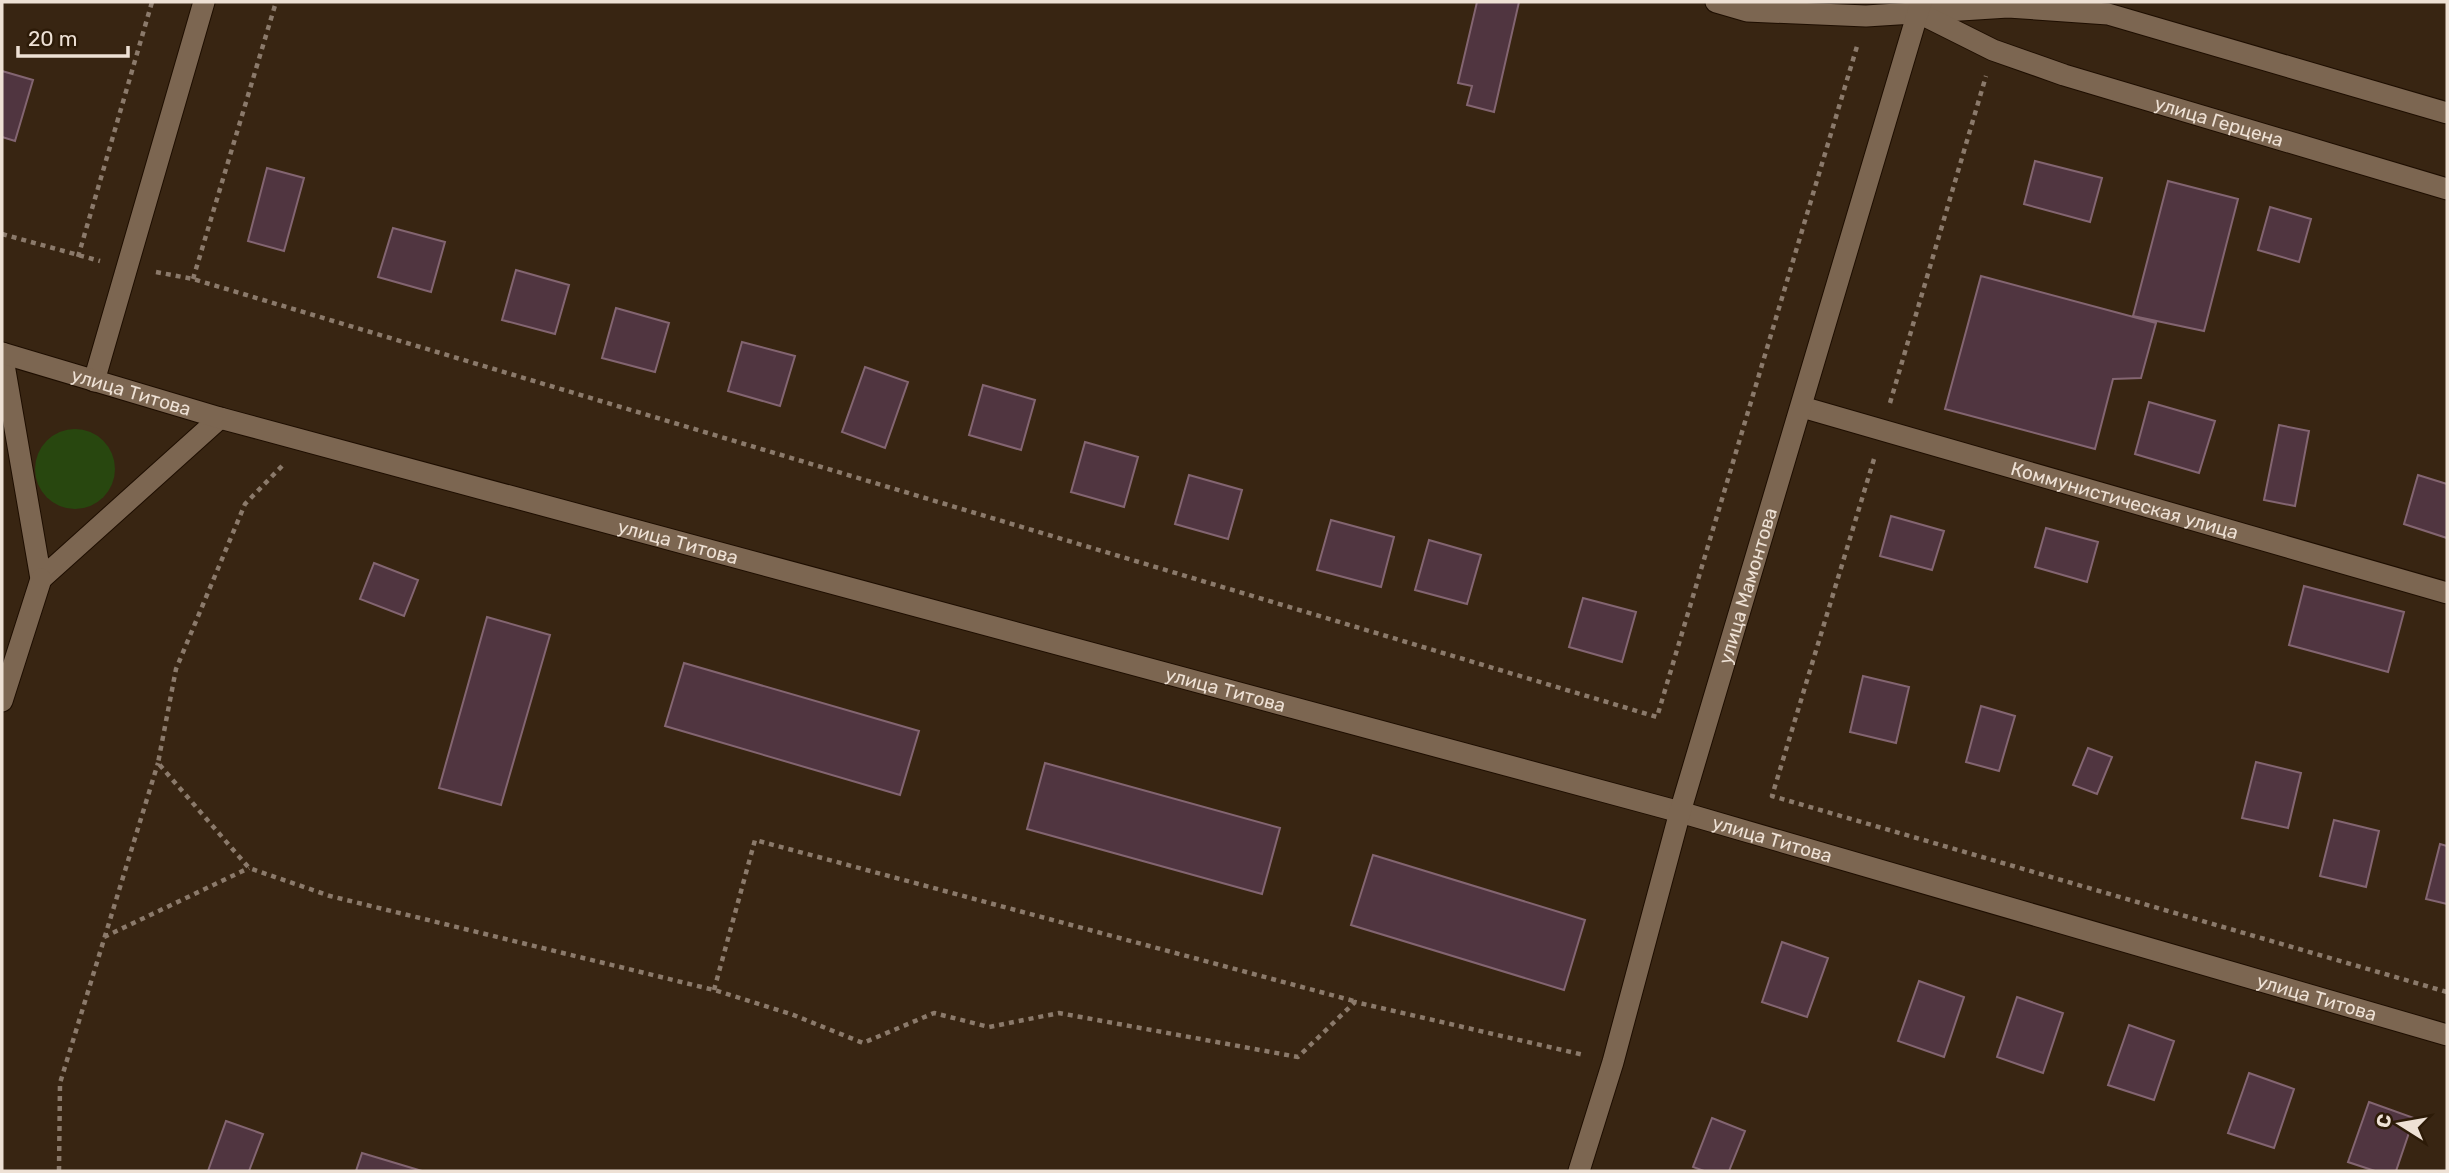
<svg xmlns="http://www.w3.org/2000/svg" width="2449" height="1173" font-family="Rubik,sans-serif">
<style>
.green{fill:#28470f}
.building{fill:#503540;stroke:#836571;stroke-width:2}
.lines{fill:none;stroke-linecap:round;stroke-linejoin:round}
.street-casing{stroke:#1e0e00;stroke-width:23}
.secondary-casing{stroke:#1e0e00;stroke-width:23}
.path{stroke:#8b7a6b;stroke-width:4.5;stroke-dasharray:5 5;stroke-linecap:butt}
.street{stroke:#7c6651;stroke-width:21}
.secondary{stroke:#7c6651;stroke-width:21}
.labels{text-anchor:middle;stroke-width:6;stroke-linejoin:round;paint-order:stroke}
.street-label{font-size:19px;fill:#eee1d5;stroke:#2d1b08}
</style>
<rect width="100%" height="100%" fill="#382512"/>
<path class="green" d="M35 469a40 40 0 1 1 80 0a40 40 0 1 1-80 0Z"/>
<path class="building" d="M1477 2H1519L1494 112 1467 105 1472 86 1458 83Z
M2 71 33 80 15 141 2 137Z
M2035 161 2102 178 2090 222 2024 204Z
M267 168 304 178 284 251 248 241Z
M2168 181 2238 199 2204 331 2133 316Z
M2270 207 2311 219 2299 262 2258 250Z
M393 228 445 242 431 292 378 277Z
M516 270 569 285 555 334 502 320Z
M1981 276 2156 323 2141 378 2113 379 2095 449 1945 409Z
M616 308 669 323 655 372 602 358Z
M742 342 795 356 780 406 728 391Z
M865 367 908 382 885 448 842 432Z
M983 385 1035 400 1021 450 969 435Z
M2149 402 2215 421 2199 473 2135 454Z
M2279 425 2309 431 2295 506 2264 500Z
M1085 442 1138 457 1124 507 1071 492Z
M1189 475 1242 490 1228 539 1175 524Z
M2418 475 2447 484V538L2404 524Z
M1891 516 1944 531 1932 570 1880 556Z
M1331 520 1394 537 1381 587 1317 570Z
M2046 528 2098 542 2087 582 2035 567Z
M1429 540 1481 555 1467 604 1415 590Z
M374 563 418 580 404 616 360 599Z
M2304 586 2404 612 2388 672 2289 645Z
M1583 598 1636 612 1622 662 1569 647Z
M487 617 550 635 501 805 439 788Z
M684 663 919 731 900 795 665 726Z
M1863 676 1909 687 1896 743 1850 732Z
M1981 706 2015 716 1999 771 1966 762Z
M2088 748 2112 757 2097 794 2073 785Z
M2256 762 2301 773 2288 828 2242 818Z
M1045 763 1280 828 1262 894 1027 829Z
M2334 820 2379 831 2366 887 2320 876Z
M2440 844 2447 846V904L2426 899Z
M1373 855 1585 920 1564 990 1351 925Z
M1782 942 1828 958 1807 1017 1762 1002Z
M1919 981 1964 997 1944 1057 1898 1041Z
M2017 997 2063 1013 2043 1073 1997 1057Z
M2129 1025 2174 1041 2154 1100 2108 1085Z
M2249 1073 2294 1089 2274 1148 2228 1133Z
M2369 1102 2414 1118 2396 1171H2375L2348 1162Z
M1712 1118 1745 1131 1729 1171H1704L1693 1167Z
M226 1121 263 1134 249 1171H208Z
M362 1153 422 1171H356Z"/>
<g class="lines">
<defs>
<g id="street">
<path d="M1716 2 1747 11 1866 16 2008 7 2108 14 2447 113"/>
<path id="s1" d="M1919 13 1993 50 2064 75 2447 189"/>
<path d="M2 353 41 579 220 418"/>
<path d="M94 381 204 2"/>
<path id="s2" d="M1802 407 2447 593"/>
<path d="M2 701 41 579"/>
</g>
<g id="secondary">
<path id="s3" d="M2 353 220 418 1680 812 2447 1035"/>
<path id="s4" d="M1579 1171 1613 1062 1680 812 1921 2"/>
</g>
</defs>
<use href="#street" class="street-casing"/>
<use href="#secondary" class="secondary-casing"/>
<path class="path" d="M2 234 100 261
M78 257 152 2
M156 272 193 279 1657 717 1858 43
M193 279 276 2
M1890 403 1986 76
M1874 459 1772 796 2447 992
M282 466 245 504 176 669 158 763 249 868 330 896 714 990 791 1014 863 1043 934 1013 989 1027 1059 1013 1298 1057 1355 1002 1584 1055
M104 937 249 868
M714 990 755 840 1354 1001
M59 1171 60 1083 158 763"/>
<use href="#street" class="street"/>
<use href="#secondary" class="secondary"/>
</g>
<g class="labels">
<g class="street-label">
<text dy="7" stroke="none"><textPath href="#s1" startOffset="320">улица Герцена</textPath></text>
<text dy="7" stroke="none"><textPath href="#s3" startOffset="135">улица Титова</textPath></text>
<text dy="7" stroke="none"><textPath href="#s2" startOffset="336">Коммунистическая улица</textPath></text>
<text dy="7" stroke="none"><textPath href="#s3" startOffset="702">улица Титова</textPath></text>
<text dy="7" stroke="none"><textPath href="#s4" startOffset="609">улица Мамонтова</textPath></text>
<text dy="7" stroke="none"><textPath href="#s3" startOffset="1269">улица Титова</textPath></text>
<text dy="7" stroke="none"><textPath href="#s3" startOffset="1836">улица Титова</textPath></text>
<text dy="7" stroke="none"><textPath href="#s3" startOffset="2403">улица Титова</textPath></text>
</g>
</g>
<rect width="2449" height="1173" fill="none" stroke="#eee1d5" stroke-width="7"/>
<g transform="translate(2400 1124) rotate(281)" stroke="#2d1b08" stroke-width="5" paint-order="stroke">
<path d="M0-5L12 26L0 18L-12 26Z" fill="#eee1d5"/>
<text y="-10" font-size="19" font-weight="bold" text-anchor="middle" fill="#eee1d5">С</text>
</g>
<path d="M18 46v10h110v-10" fill="none" stroke="#eee1d5" stroke-width="3.5"/>
<text x="28" y="46" font-size="21" fill="#eee1d5" stroke="#2d1b08" stroke-width="5" paint-order="stroke">20 m</text>
</svg>
